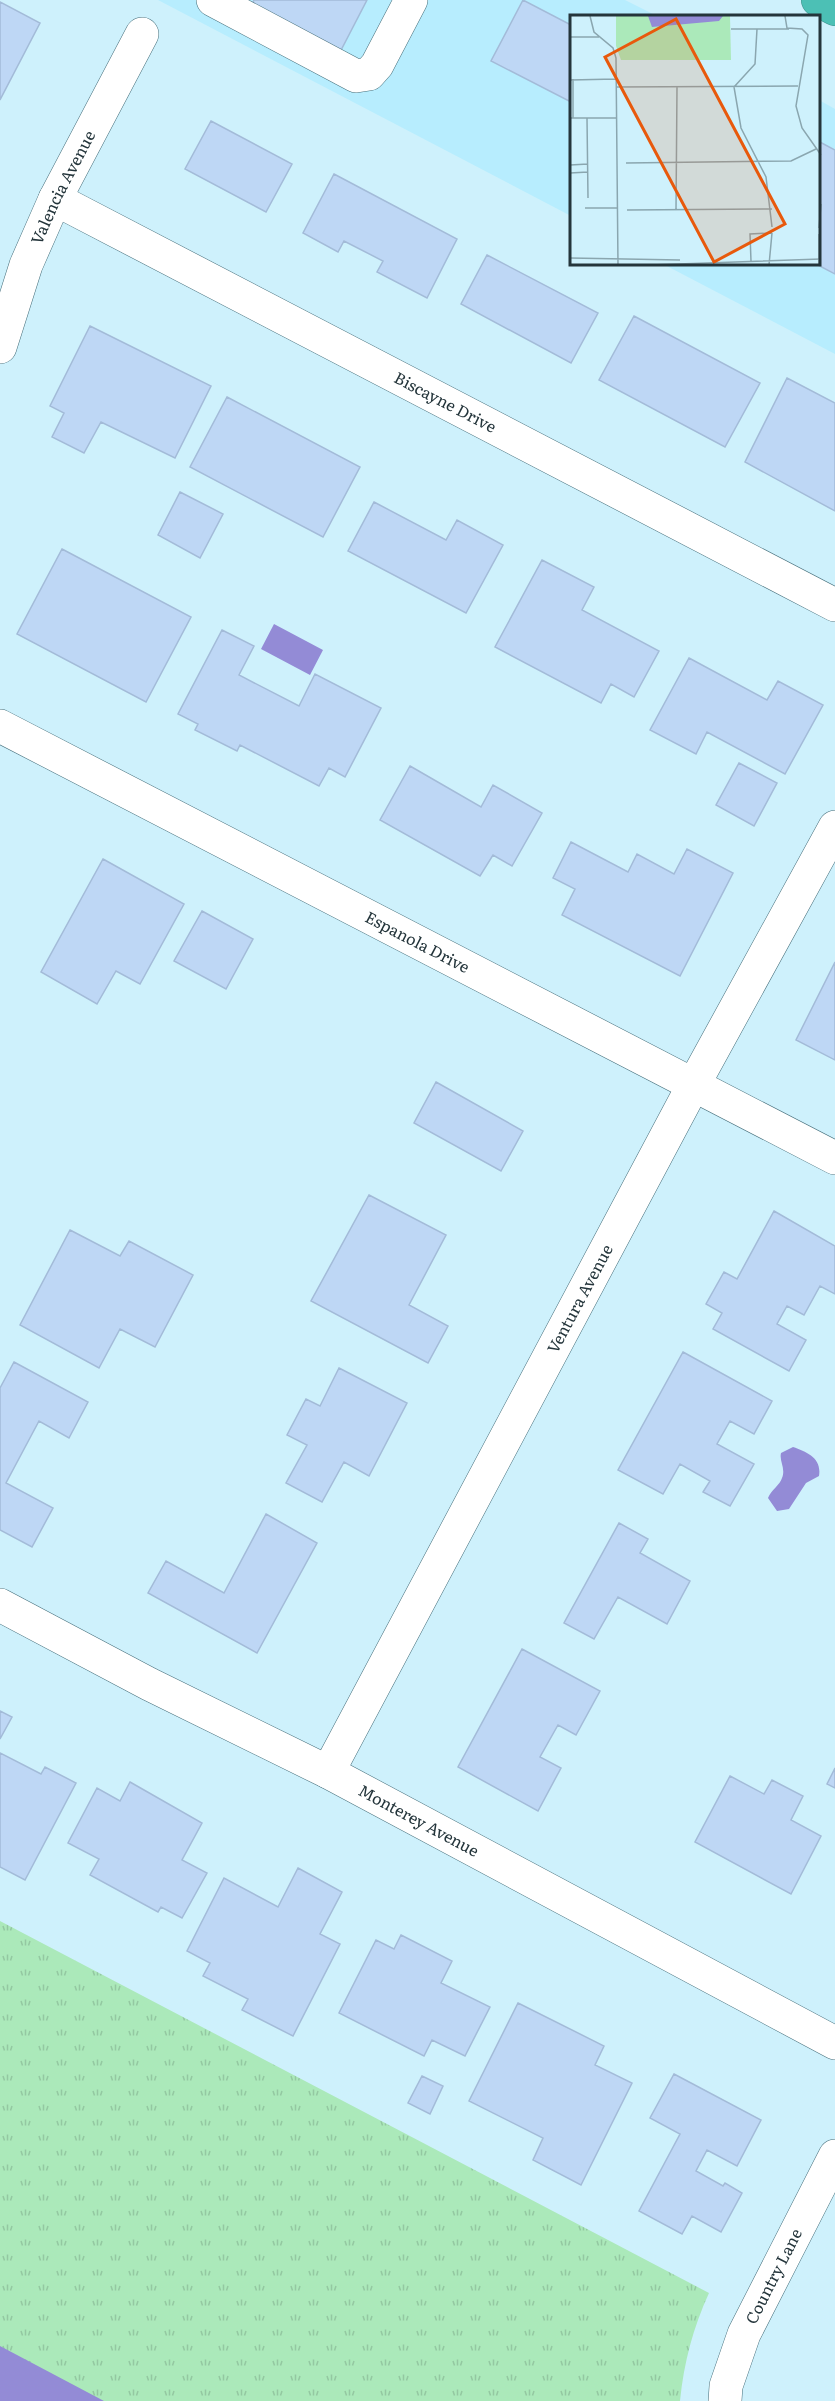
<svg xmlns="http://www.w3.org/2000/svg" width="835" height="2401" font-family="Literata,serif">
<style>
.built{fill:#b7edfe}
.grass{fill:url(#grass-tufts)}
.water{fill:#938bd6}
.building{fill:#bed7f5;stroke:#a3bbd8;stroke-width:1.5}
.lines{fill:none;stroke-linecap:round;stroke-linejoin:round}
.minor-casing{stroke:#466f7b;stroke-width:34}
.highway-casing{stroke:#3e8f8a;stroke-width:34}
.minor{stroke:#fff;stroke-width:33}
.highway{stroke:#4cc0b5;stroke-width:33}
.labels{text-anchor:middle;stroke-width:5;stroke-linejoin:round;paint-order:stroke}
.street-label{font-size:16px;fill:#24353b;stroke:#fff}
.inset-road{fill:none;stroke:#8aa6af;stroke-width:1.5}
.view{fill:#e8590c;fill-opacity:0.15;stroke:#e8590c;stroke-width:3}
.inset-edge{fill:none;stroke:#24353b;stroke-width:3}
</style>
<defs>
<pattern id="grass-tufts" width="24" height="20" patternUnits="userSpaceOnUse" patternTransform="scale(1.5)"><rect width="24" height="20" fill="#abe9ba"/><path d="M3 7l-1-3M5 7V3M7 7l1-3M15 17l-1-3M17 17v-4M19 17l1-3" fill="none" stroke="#93c8a1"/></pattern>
</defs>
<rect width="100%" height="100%" fill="#cef1fc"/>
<path class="built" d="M158 0H625L657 16H571V216Z
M819 100 835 109V354L663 264H818Z"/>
<path class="grass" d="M0 1921 709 2293C693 2328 684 2362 680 2401H0Z"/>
<path class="water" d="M274 624 323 650 310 675 261 649Z
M793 1447C807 1452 822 1458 819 1476L806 1483 789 1509 777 1511 768 1498C771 1490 780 1485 782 1478 786 1468 779 1462 781 1453Z
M0 2346 104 2401H0Z"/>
<path class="building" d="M254 0H367L338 56 249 11Z
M523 0 571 25V102L491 61Z
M0 2 40 23 0 100Z
M211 121 292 164 266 212 185 169Z
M818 141 835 150V274L816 264H818Z
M334 174 457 239 427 298 377 272 383 261 344 241 338 252 303 233Z
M487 255 598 313 571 363 461 304Z
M634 316 760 383 725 447 599 380Z
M90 326 211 386 175 458 101 422 84 453 52 437 64 413 50 406Z
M787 378 835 403V511L745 462Z
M227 397 360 467 323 537 190 467Z
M180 492 223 514 200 558 158 535Z
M374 502 446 540 457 520 503 545 466 613 348 551Z
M62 549 191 617 146 702 17 634Z
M542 560 594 587 582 610 659 651 634 697 611 684 601 703 495 647Z
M222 630 254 646 239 675 299 706 315 674 381 708 345 777 329 768 319 786 240 745 237 751 195 730 198 724 178 714Z
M689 658 767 700 778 681 823 705 785 774 707 732 696 754 650 730Z
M739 763 777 783 754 826 716 805Z
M410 766 481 807 493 785 542 813 512 866 493 855 480 876 380 820Z
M571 842 628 872 637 854 674 874 687 849 733 873 680 976 562 915 575 889 553 878Z
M103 859 184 904 140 984 116 971 97 1004 41 972Z
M202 911 253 939 226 989 174 961Z
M835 962V1060L796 1040Z
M436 1082 523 1131 501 1171 414 1123Z
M369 1195 446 1235 409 1305 448 1326 428 1363 311 1301Z
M774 1211 835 1246V1294L820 1286 804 1315 787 1306 777 1324 806 1340 789 1371 713 1329 722 1313 706 1304 724 1272 737 1279Z
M70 1230 120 1256 129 1241 193 1275 155 1347 120 1329 99 1368 20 1325Z
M683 1352 772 1401 754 1434 730 1421 717 1444 754 1464 730 1506 703 1492 710 1481 680 1464 663 1494 618 1470Z
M14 1362 88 1402 69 1438 39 1421 6 1483 53 1508 32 1547 0 1530V1388Z
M339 1368 407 1403 369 1476 344 1462 322 1502 286 1483 307 1445 287 1435 306 1399 320 1406Z
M266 1514 317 1543 257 1653 148 1593 166 1561 224 1593Z
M619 1523 648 1539 640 1553 690 1581 667 1624 618 1597 594 1639 564 1623Z
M522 1649 600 1691 576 1735 558 1725 540 1757 561 1768 538 1811 458 1767Z
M0 1711 12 1717 0 1739Z
M0 1753 41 1774 45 1767 76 1783 25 1880 0 1867Z
M835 1768V1788L827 1784Z
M730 1776 764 1794 772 1780 803 1796 791 1820 821 1836 791 1894 695 1842Z
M130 1782 202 1823 182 1860 207 1873 182 1918 161 1907 158 1912 90 1875 99 1859 68 1843 97 1788 120 1801Z
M298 1868 342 1892 320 1934 340 1944 293 2036 242 2010 248 1999 203 1976 210 1963 187 1951 224 1878 278 1907Z
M401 1935 452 1961 441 1983 490 2007 465 2056 432 2040 424 2056 339 2013 376 1940 394 1949Z
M518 2003 604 2046 595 2065 632 2083 581 2185 533 2160 543 2138 469 2101Z
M674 2074 761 2120 737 2166 707 2150 696 2171 723 2186 725 2183 742 2193 721 2232 692 2216 682 2234 639 2211 680 2134 650 2118Z
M422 2076 443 2086 430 2114 408 2103Z"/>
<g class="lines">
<defs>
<g id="minor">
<path d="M213 0 356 76 369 74 377 65 411 0"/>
<path id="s1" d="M55 199 835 605"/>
<path id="s2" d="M0 347 26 265 55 199 142 34"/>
<path id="s3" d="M0 726 835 1158"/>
<path id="s4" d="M0 1605 149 1684 328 1772 835 2043"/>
<path id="s5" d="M328 1772 694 1084 835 827"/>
<path id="s6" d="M725 2401 726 2386 744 2334 835 2156"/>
</g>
<path id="highway" d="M818 0 835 9"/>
</defs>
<use href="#minor" class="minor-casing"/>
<use href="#highway" class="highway-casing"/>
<use href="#minor" class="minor"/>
<use href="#highway" class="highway"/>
</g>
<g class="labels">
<g class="street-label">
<text dy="6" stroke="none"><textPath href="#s2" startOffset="172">Valencia Avenue</textPath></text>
<text dy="6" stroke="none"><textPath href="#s1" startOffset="440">Biscayne Drive</textPath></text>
<text dy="6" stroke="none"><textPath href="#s3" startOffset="470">Espanola Drive</textPath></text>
<text dy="6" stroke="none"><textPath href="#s5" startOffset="536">Ventura Avenue</textPath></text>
<text dy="6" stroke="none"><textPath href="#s4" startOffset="471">Monterey Avenue</textPath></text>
<text dy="6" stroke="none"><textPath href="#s6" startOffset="135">Country Lane</textPath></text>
</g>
</g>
<g transform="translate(570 15)">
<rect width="250" height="250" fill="#cef1fc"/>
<path d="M46 1H160L161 45H51L46 31Z" fill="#abe9ba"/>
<path d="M78 1H153L149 6 82 12Z" fill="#938bd6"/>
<path class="inset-road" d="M20 1 24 17 43 33 46 43 48 250M215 1 217 13 232 14 238 20 226 91 232 113 251 140M161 14H219M187 14 185 49 164 72 171 113 196 162 202 212M0 22H29M3 64V103M0 65 46 64M46 72 228 71M0 103H47M17 103 18 183M56 148 221 146 246 134M0 150 18 149M0 158 18 157M15 193H47M57 195 202 194M106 195 107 72M249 213 251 189M249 219V250M0 243 110 245M181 246 180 219 202 218M80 250 251 244M199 250 202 218"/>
<path class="view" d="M106 4 215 209 144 247 35 42Z"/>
<rect width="250" height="250" class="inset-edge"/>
</g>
</svg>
